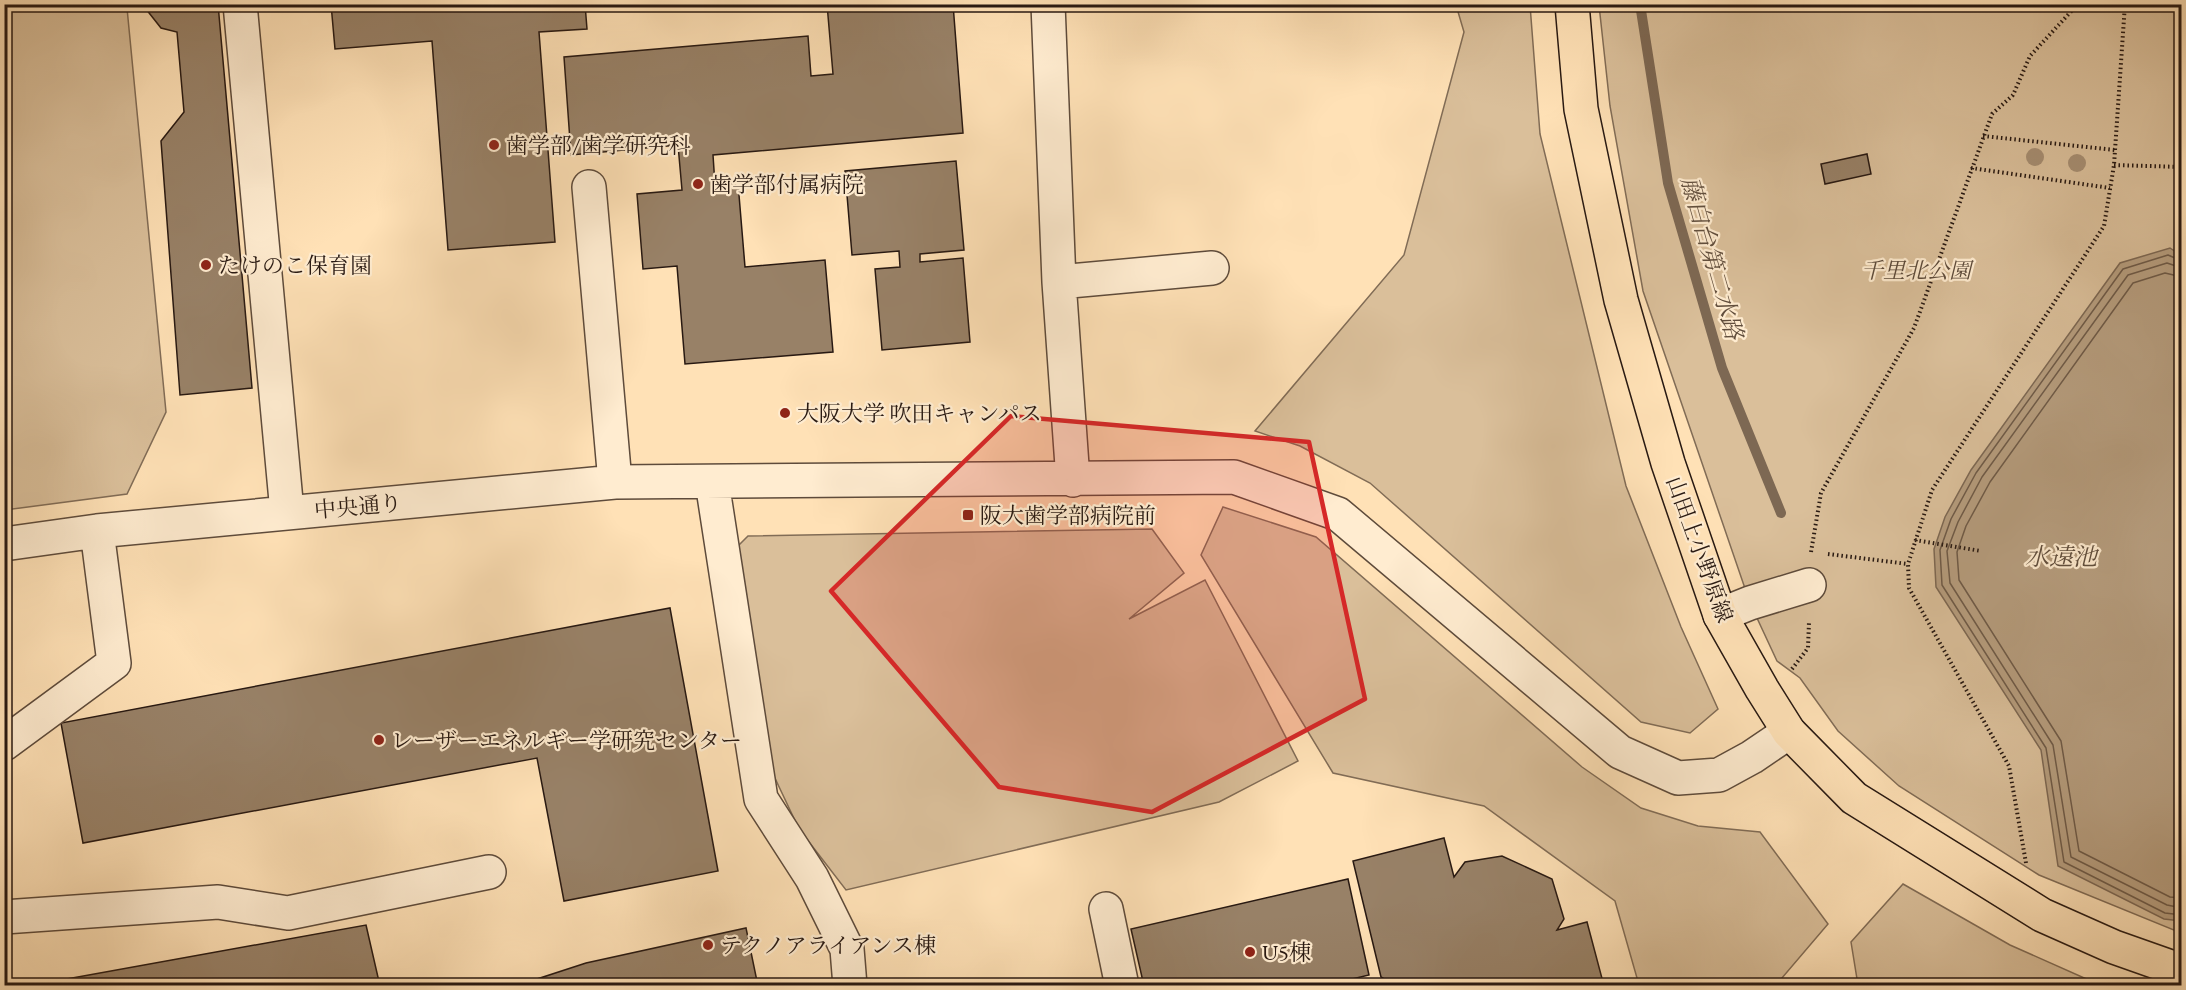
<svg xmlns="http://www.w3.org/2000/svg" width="2186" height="990" font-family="'EB Garamond','Noto Serif JP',serif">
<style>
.green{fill:#dabf9a;stroke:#816c56;stroke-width:1.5}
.water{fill:#b69d7e;stroke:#7d6853;stroke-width:1.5}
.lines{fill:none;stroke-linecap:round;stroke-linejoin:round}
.shore{stroke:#6f5b48;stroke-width:1.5}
.stream{stroke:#7d6853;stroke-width:10}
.building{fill:#988167;stroke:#281912;stroke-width:1.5}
.minor-casing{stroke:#5e4b3b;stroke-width:36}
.major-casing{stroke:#281912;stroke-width:36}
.path{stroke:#281912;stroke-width:4;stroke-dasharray:1.5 3;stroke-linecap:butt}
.minor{stroke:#ffecd0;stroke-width:33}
.major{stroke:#ffe1b6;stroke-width:33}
.tree{fill:#a68e72}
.marked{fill:#d62828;fill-opacity:0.2;stroke:#d62828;stroke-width:4.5;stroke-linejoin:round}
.poi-dot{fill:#8f2418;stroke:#ffecd0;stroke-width:2}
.labels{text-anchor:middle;stroke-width:4.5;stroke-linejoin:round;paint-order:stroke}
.poi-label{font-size:22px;fill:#281912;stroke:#ffecd0;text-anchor:start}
.park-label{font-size:22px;font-style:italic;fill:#5d4b3b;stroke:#ffecd0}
.street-label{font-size:22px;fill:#281912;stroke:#ffecd0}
.water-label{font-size:24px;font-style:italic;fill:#614e3d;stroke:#ffecd0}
</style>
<rect width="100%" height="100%" fill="#ffe1b6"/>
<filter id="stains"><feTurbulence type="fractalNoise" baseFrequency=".00333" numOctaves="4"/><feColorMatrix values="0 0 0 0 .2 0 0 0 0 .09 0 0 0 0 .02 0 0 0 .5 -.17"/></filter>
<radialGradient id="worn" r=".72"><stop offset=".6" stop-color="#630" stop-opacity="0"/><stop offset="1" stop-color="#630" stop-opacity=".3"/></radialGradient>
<path class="green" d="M125 4 127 8 166 412 127 494 5 510V5Z
M1456 5H1530L1540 134 1626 486 1681 627 1718 709 1690 733 1641 722 1370 483 1300 446 1255 431 1404 255 1464 32Z
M1599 5H2181V933L2039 875 1899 786 1838 731 1800 678 1777 661 1750 603 1643 291 1610 106Z
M1223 507 1316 537 1582 767 1641 808 1698 826 1760 832 1828 924 1776 985H1639L1615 901 1484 806 1333 773 1201 555Z
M1152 529 1184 573 1129 619 1205 580 1298 761 1219 802 846 890 799 829 773 774 733 551 748 536Z
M1903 884 2010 945 2100 985H1858L1851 942Z"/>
<path class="water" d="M2170 248 2182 256 2181 921 2164 919 2058 866 2041 750 1936 587 1934 549 1945 517 1971 470 2120 263Z"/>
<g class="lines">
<path class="shore" d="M2182 261 2168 255 2123 269 1976 473 1951 519 1940 550 1942 585 2046 748 2064 862 2165 913 2182 915
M2182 268 2167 263 2128 275 1982 477 1958 522 1947 551 1950 583 2053 745 2071 857 2167 905 2182 908
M2182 277 2165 273 2133 283 1990 482 1966 526 1957 552 1959 580 2061 741 2079 851 2170 897 2182 898"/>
<path class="stream" d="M1640 4 1668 183 1722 368 1781 513"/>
</g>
<path class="building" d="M142 4H218L252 388 180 395 161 141 184 112 177 32 161 28Z
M331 4H585L587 29 539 32 555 242 448 250 432 41 335 49Z
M827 4H953L963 133 713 155 715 185 738 183 745 267 825 260 833 352 685 364 677 266 643 269 637 194 682 190 678 145 571 155 564 57 808 36 811 76 833 74Z
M1867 154 1871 174 1825 184 1821 164Z
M956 161 964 250 920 254V262L963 258 970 342 882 350 875 269 900 267 899 251 852 255 845 171Z
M670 608 718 871 564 901 537 758 83 843 61 723Z
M1444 838 1454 877 1465 862 1502 856 1552 879 1564 919 1557 930 1587 922 1604 986H1395L1381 977 1353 861Z
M1348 879 1369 975 1323 986H1144L1131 929Z
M366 925 380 986H28Z
M746 928 758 986H529L534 980 586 963Z"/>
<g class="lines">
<defs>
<path id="minor" d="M240 4 287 512
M1048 4 1059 282
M589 187 615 482
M1073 480 1059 282 1212 268
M712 482 761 799 812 878 847 949 850 986
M4 544 97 531 615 482 1234 477 1338 514 1620 752 1678 778 1719 775 1752 757 1789 732
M1720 615 1750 603 1809 585
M4 744 114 663 97 531
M1106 909 1122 986
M4 917 218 902 288 913 489 872"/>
<path id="major" d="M1572 4 1581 109 1621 300 1668 463 1720 615 1762 689 1789 732 1854 798 2042 915 2114 947 2182 971"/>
</defs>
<use href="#minor" class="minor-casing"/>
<use href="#major" class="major-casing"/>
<path class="path" d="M1983 136 2115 150
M2114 165 2182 167
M1971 168 2110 188
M1915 540 1981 551
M1811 552 1821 493 1914 328 1992 114 2013 95 2030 56 2078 4
M1828 554 1908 564
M1792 669 1808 648 1809 622
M2026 863 2009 766 1909 588 1908 564 1932 490 2104 226 2114 165 2125 4"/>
<use href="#minor" class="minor"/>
<use href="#major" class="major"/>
</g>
<g class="tree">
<circle cx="2035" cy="157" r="9"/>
<circle cx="2077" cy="163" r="9"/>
</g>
<path class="marked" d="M1011 416 1309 442 1365 699 1152 812 999 787 831 591Z"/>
<g class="poi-dot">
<circle cx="494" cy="145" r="6"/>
<circle cx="698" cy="184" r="6"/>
<circle cx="206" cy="265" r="6"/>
<circle cx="785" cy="413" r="6"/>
<rect x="962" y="509" width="12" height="12" rx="3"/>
<circle cx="379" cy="740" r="6"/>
<circle cx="708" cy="945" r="6"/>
<circle cx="1250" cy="952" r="6"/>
</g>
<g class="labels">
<g class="poi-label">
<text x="506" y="153">歯学部/歯学研究科</text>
<text x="710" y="192">歯学部付属病院</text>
<text x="218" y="273">たけのこ保育園</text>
<text x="797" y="421">大阪大学 吹田キャンパス</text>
<text x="980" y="523">阪大歯学部病院前</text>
<text x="391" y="748">レーザーエネルギー学研究センター</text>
<text x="720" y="953">テクノアライアンス棟</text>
<text x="1262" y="960">U5棟</text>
</g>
<g class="park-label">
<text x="1916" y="278">千里北公園</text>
</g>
<g class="street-label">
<text transform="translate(358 506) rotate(-5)" y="8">中央通り</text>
<text transform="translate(1700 549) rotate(70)" y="8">山田上小野原線</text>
</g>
<g class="water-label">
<text transform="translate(1712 258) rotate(74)" y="8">藤白台第二水路</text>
<text x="2061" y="565">水遠池</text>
</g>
</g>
<rect width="2186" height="990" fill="none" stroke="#ffe1b6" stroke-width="24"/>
<rect x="6" y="6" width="2174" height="978" fill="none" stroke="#281912" stroke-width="3"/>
<rect x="12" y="12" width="2162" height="966" fill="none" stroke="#281912" stroke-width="1.5"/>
<rect width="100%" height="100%" filter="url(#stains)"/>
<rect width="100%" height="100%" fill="url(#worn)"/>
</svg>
